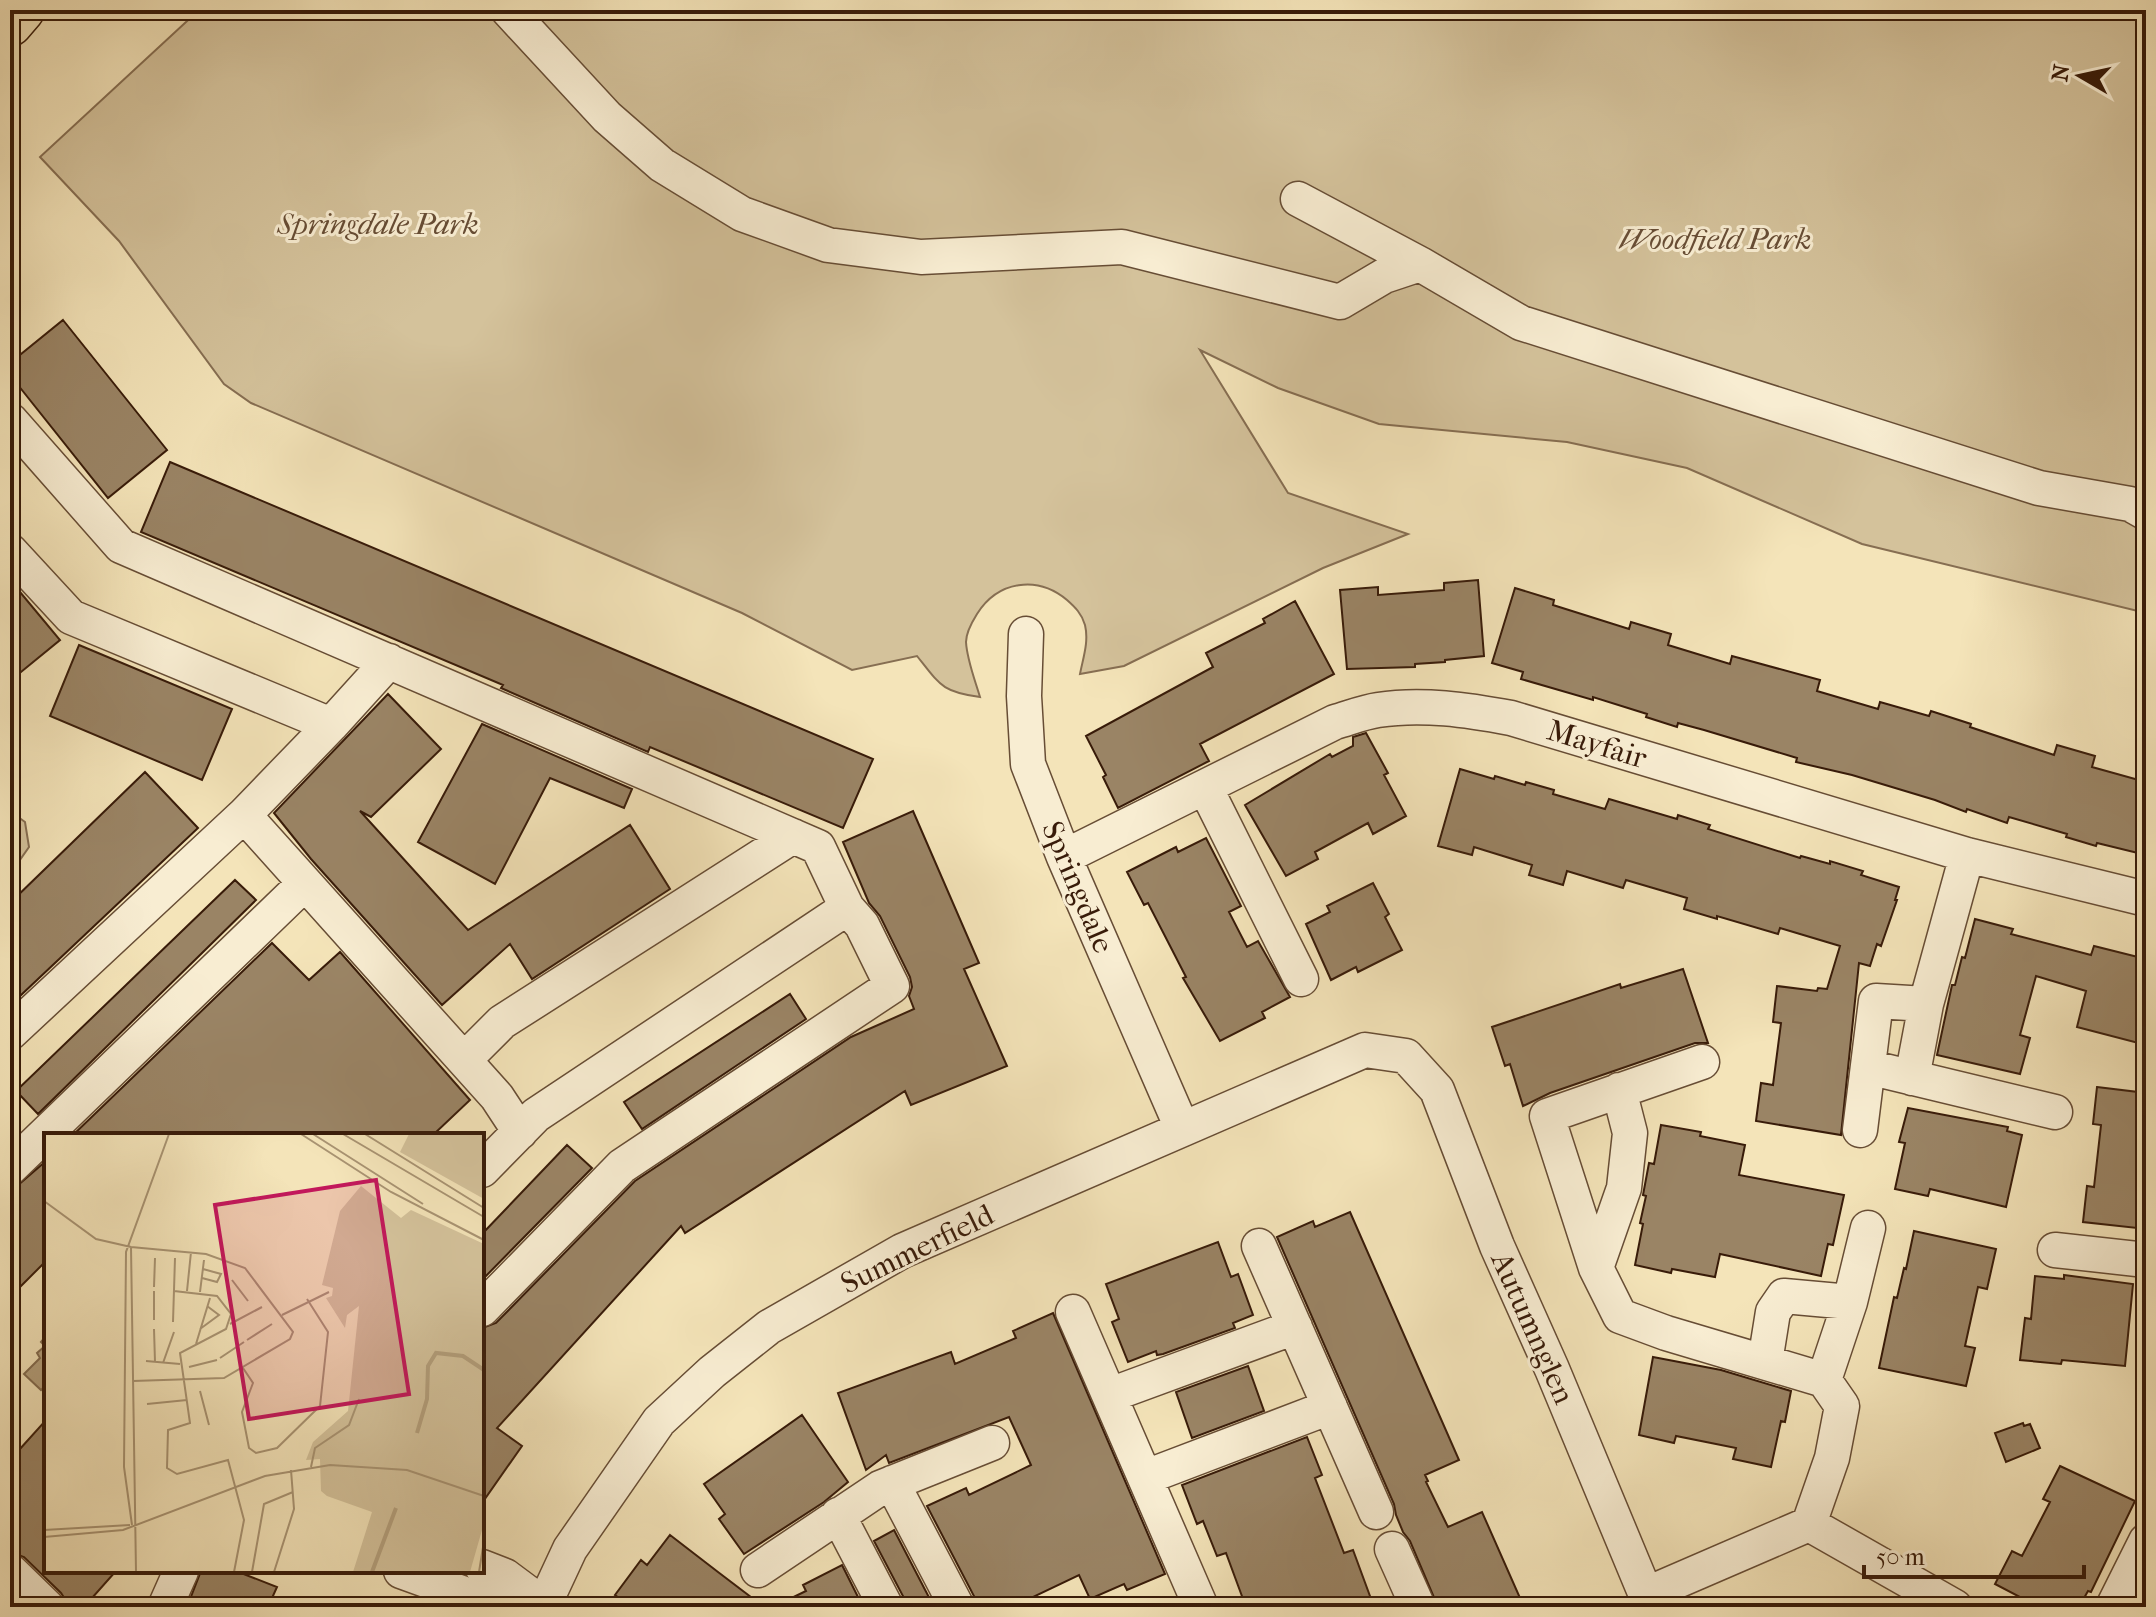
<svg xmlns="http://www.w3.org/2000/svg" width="2156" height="1617" font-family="'IM FELL French Canon',serif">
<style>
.green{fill:#d4c29b;stroke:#866e52;stroke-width:2}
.water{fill:#b4a07d;stroke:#826b4f;stroke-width:2}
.building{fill:#9a8465;stroke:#381b09;stroke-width:2}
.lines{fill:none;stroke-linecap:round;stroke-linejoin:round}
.minor-casing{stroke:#674d35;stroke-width:37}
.highway-casing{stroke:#381b09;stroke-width:47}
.minor{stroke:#f8edd2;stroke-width:34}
.highway{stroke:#f4e4b9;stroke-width:44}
.labels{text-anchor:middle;stroke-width:6;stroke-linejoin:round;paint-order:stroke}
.park-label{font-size:30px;font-style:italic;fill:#674d35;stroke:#f8edd2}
.street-label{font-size:30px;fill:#381b09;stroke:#f8edd2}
.inset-river{fill:none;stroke:#b4a07d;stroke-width:4}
.inset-road{fill:none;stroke:#a99473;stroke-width:2}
.view{fill:#c2185b;fill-opacity:0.15;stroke:#c2185b;stroke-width:4}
.inset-edge{fill:none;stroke:#381b09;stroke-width:4}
</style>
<rect width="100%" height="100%" fill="#f4e4b9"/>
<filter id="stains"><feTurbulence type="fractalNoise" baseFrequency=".0025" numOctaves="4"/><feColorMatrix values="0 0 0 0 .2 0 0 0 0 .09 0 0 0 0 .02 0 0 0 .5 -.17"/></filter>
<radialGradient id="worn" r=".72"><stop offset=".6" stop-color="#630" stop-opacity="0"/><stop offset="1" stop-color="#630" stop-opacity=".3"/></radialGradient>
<path class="green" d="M199 10H2146V613L1862 544 1687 468 1567 442 1379 424 1278 388 1200 350 1288 493 1408 534 1323 568 1124 666 1080 674C1083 658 1089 642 1085 625 1082 614 1075 607 1067 600 1037 575 998 581 977 614 972 622 966 632 966 642 967 660 975 680 980 697 942 692 940 685 917 656L852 670 742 613 251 403 224 384 119 241 40 157Z
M10 811 25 822 29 847 10 874Z"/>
<path class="water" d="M46 1336V1385L41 1390 24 1374 40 1358 37 1353 45 1346 41 1342Z"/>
<path class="building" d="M63 320 167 450 108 498 10 375V363Z
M170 462 873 759 843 828 650 747 648 752 501 688 503 685 141 532Z
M10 580 60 640 10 681Z
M1478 580 1484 656 1445 660V662L1415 664V667L1347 669 1340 590 1378 587V595L1444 590V583Z
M1515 588 1554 600 1553 605 1629 629 1631 622 1671 634 1668 645 1730 664 1732 656 1820 680 1817 691 1878 709 1880 702 1929 716 1931 711 1971 724 1970 727 2054 755 2057 745 2095 756 2092 767 2146 782V855L2097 843 2096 846 2066 837 2067 834 2009 817 2007 823 1967 809 1966 812 1935 800 1852 775 1796 762 1797 758 1704 730 1678 723 1677 727 1646 717 1647 714 1593 697V700L1521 679 1523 672 1492 663Z
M1295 601 1334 674 1200 744 1209 761 1118 808 1103 777 1106 775 1086 736 1213 667 1206 653 1265 623 1263 619Z
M79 645 232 709 202 780 50 716Z
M388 694 441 749 371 817 360 811 468 930 630 825 670 889 532 979 510 944 442 1005 311 859 274 813Z
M482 724 632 789 624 808 550 778 495 884 418 842Z
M1366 733 1388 773 1384 775 1406 816 1373 834 1368 823 1315 852 1318 859 1286 876 1245 805 1330 754 1332 757 1353 746V737Z
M1460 769 1494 779 1495 776 1525 785 1526 782 1554 790 1553 794 1605 809 1609 799 1677 819 1678 815 1710 825 1708 829 1800 858 1801 856 1830 864V861L1863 871 1861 875 1899 887 1895 900H1897L1881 946 1877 944 1870 966 1859 963 1841 1135 1756 1121 1761 1083 1773 1085 1781 1023 1773 1022 1777 986 1817 991 1818 988 1827 989 1840 946 1780 928 1778 934 1717 916V919L1684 909 1687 898 1626 880 1623 888 1567 871 1563 885 1529 875 1532 865 1474 847 1472 855 1438 846Z
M145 772 198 828 20 996 10 985V903Z
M913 811 979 963 964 969 1007 1066 911 1105 905 1091 685 1233 681 1226 497 1428 522 1446 482 1503V1328L496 1323 635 1181 851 1037 914 1009 909 996 912 987 910 977 880 916 869 903 843 842Z
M1206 838 1241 906 1229 912 1247 947 1258 941 1290 997 1262 1012 1265 1018 1220 1041 1183 978 1186 977 1148 903 1144 905 1127 872 1176 847 1178 852Z
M235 880 256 900 38 1114 16 1091Z
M1373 883 1389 914 1385 917 1402 950 1358 972 1356 967 1331 980 1306 924 1330 912 1327 906Z
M1975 919 2013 929 2011 934 2091 955 2094 946 2146 959V1045L2077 1027 2086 991 2036 976 2020 1035 2030 1038 2020 1074 1937 1055 1952 985H1955L1962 957 1965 958Z
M272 943 309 980 340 952 470 1100 433 1135H73Z
M1683 969 1708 1043H1695L1550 1093 1523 1106 1510 1064 1505 1066 1492 1027 1620 984 1621 988Z
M790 994 806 1019 642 1129 624 1102Z
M2097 1087 2146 1093V1229L2083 1222 2087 1186 2094 1187 2101 1125 2093 1124Z
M1908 1108 2008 1127 2007 1131 2022 1135 2006 1207 1930 1189 1928 1196 1895 1189 1905 1143 1899 1142Z
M1661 1125 1701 1132 1700 1136 1745 1145 1739 1175 1844 1195 1833 1245 1828 1244 1821 1276 1720 1254 1715 1277 1672 1269 1671 1273 1635 1265 1643 1224 1640 1223 1646 1196 1643 1195 1649 1163 1654 1164Z
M567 1145 592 1168 482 1280V1234Z
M46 1161V1261L10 1297V1192Z
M1350 1212 1459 1460 1425 1475 1428 1481 1426 1482 1448 1527 1482 1512 1524 1607H1438L1410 1541 1403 1532 1396 1515 1394 1504 1277 1237 1313 1221 1315 1227Z
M1914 1231 1996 1249 1987 1289 1978 1287 1965 1346 1975 1348 1966 1386 1879 1368 1894 1297 1897 1298 1904 1268 1906 1269Z
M1218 1242 1231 1277 1238 1274 1253 1315 1233 1323 1235 1328 1163 1354 1157 1355 1156 1351 1128 1362 1112 1322 1119 1319 1106 1284Z
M2064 1275 2133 1284 2125 1366 2062 1360 2061 1364 2020 1360 2025 1318 2031 1319 2035 1276 2064 1279Z
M1053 1313 1165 1574 1127 1590 1124 1584 1090 1599 1079 1575 1012 1607H977L975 1598 927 1506 966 1488 969 1495 1031 1465 1009 1417 889 1463 886 1455 866 1470 838 1393 951 1352 955 1364 1016 1338 1013 1331Z
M1653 1357 1721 1370 1791 1391 1785 1422 1781 1421 1771 1467 1733 1459 1736 1448 1676 1436 1674 1443 1639 1435Z
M1248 1366 1264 1411 1192 1438 1176 1392Z
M802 1415 848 1482 824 1502 744 1554 719 1519 725 1514 704 1484Z
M46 1420V1571H116L84 1607H70L61 1593 24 1557 10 1552V1460Z
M2023 1423 2024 1426 2030 1424 2040 1448 2006 1462 1995 1433Z
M1307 1437 1322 1475 1315 1478 1344 1553 1353 1550 1374 1607H1246L1226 1553 1217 1556 1203 1521 1197 1524 1182 1485Z
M2060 1466 2135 1501 2091 1592 2088 1591 2079 1607H2039L1995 1584 2012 1551 2022 1556 2050 1502 2043 1499Z
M894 1530 934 1607H906L904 1598 874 1541Z
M670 1535 718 1572 764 1607H631L615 1595 641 1560 647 1565Z
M842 1565 863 1607H773L806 1591 803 1585Z
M201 1571H236L277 1587 268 1607H187Z"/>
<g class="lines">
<defs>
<path id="minor" d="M508 10 607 117 662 165 742 214 828 245 921 257 1122 247 1340 302 1384 276 1420 264
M1298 199 1420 264 1521 323 2039 488 2130 504 2146 513
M10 420 121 546 818 847 847 908 536 1115 482 1170
M10 551 71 617 331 725
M1026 634 1024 696 1028 764 1064 857 1182 1128
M389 661 331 725 244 815 497 1097 520 1132
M1206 789 1301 979
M1064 857 1335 722C1349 718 1364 712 1378 710 1422 703 1468 710 1511 718L1967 855 2146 899
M10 1033 244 815
M464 1060 502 1022 793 836
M1702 1062 1547 1116 1596 1268 1620 1316 1666 1333 1824 1380 1842 1406 1832 1458 1809 1524
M1868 1067 2055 1112
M1912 1078 1926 1004
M1860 1130 1876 1001 1926 1004 1967 855
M10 1168 305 883
M1259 1246 1376 1512
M2055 1250 2146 1260
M1596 1268 1624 1188 1630 1133 1619 1090
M482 1309 622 1166 892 986 862 925 847 908
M1073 1312 1201 1607
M1765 1362 1773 1312 1784 1296 1850 1302
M1824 1380 1850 1302 1868 1228
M1110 1395 1295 1327
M1146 1477 1330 1407
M892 1483 957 1607
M838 1515 886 1607
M1392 1549 1418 1607
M482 1567 505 1576 544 1605
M758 1570 880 1488 992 1443
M10 1571 47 1607
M401 1571 492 1604 544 1605
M1647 1594 1809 1524 1955 1607
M165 1607 181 1571
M543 1607 570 1549 659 1421 712 1372 769 1327 902 1251 1365 1050 1406 1056 1437 1090 1497 1246 1552 1369 1651 1607
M2113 1607 2146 1541"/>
<path id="highway" d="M10 24 22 10"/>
</defs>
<use href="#minor" class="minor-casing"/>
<use href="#highway" class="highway-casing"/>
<use href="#minor" class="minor"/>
<use href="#highway" class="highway"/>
</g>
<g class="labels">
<g class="park-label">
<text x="378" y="234">Springdale Park</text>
<text x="1715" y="249">Woodfield Park</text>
</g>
<g class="street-label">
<text transform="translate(1597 744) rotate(17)" y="10">Mayfair</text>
<text transform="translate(1078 887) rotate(67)" y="10">Springdale</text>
<text transform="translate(917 1249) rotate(-26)" y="10">Summerfield</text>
<text transform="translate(1533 1328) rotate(66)" y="10">Autumnglen</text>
</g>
</g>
<g transform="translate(44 1133)">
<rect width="440" height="440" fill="#f4e4b9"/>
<path d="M365 1H440V66L356 19ZM317 53 357 85 367 77 440 111V390L426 439H309L328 379 283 363 277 358 276 326 262 327 269 309 304 278 315 173 303 182 301 195 282 165 288 163 289 155 278 152 296 78Z" fill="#d4c29b"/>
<path class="inset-river" d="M373 300 383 266 384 233 392 220 419 223 440 237M328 439 352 375"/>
<path class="inset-road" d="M257 1 347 59 440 107M269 1 379 71M299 1 440 84M321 1 440 75M0 68 52 106 87 114M87 114 162 121 201 135 249 199 246 206 180 245 89 248M87 114 92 439M158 145 173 149 177 141 159 136M188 147 204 168M110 154 111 125M130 158 173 163 187 181 182 196 136 220 146 290 124 297 123 335 133 341 184 327 200 387 190 439M143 158 147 119M156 159 160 127M238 182 285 159M110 187V158M129 189 131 125M186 191 218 174M110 196 111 229M156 196 175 182 163 173M203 207 228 191M152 211 166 165M176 225 200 209M102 228 136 231M119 230 130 199M145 234 173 227M199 235 209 250 198 279 205 315 212 320 233 315 276 273 284 199 263 166M156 258 165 292M103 271 143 267M267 334 271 315 305 292 315 266M88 392 80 334 82 119 125 1M0 397 86 392M0 404 79 397 221 343 286 332 363 337 440 363M208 439 220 371 249 359M230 439 250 376 247 337M435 439 440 408"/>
<path class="view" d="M332 47 365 261 205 286 171 72Z"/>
<rect width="440" height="440" class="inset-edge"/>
</g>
<rect width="2156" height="1617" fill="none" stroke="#f4e4b9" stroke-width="40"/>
<rect x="12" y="12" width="2132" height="1593" fill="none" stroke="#381b09" stroke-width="4"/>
<rect x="20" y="20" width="2116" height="1577" fill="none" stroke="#381b09" stroke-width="2"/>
<g transform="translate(2080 76) rotate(279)" stroke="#f8edd2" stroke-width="6" paint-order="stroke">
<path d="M0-6L14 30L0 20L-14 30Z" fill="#381b09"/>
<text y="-12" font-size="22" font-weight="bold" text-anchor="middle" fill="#381b09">N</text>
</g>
<path d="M1864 1565v12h220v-12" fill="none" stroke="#381b09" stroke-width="4"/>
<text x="1876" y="1565" font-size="24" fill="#381b09" stroke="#f8edd2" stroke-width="6" paint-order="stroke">50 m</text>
<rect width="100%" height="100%" filter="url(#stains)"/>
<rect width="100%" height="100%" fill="url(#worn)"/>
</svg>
